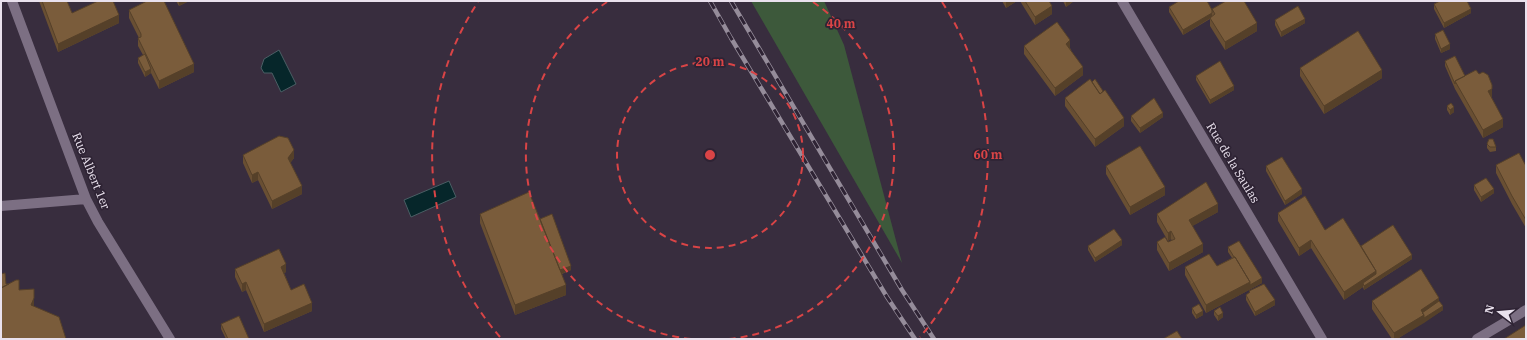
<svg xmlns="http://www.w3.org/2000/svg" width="1527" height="340" font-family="'IBM Plex Serif',serif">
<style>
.green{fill:#3d593b}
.water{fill:#06262a;stroke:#4a5e64}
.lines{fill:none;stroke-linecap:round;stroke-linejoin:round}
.minor{stroke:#7c6f83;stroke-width:10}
.rail-casing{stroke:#958c9a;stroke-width:4.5}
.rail{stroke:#2e2334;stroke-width:3;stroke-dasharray:9;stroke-linecap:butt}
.wall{fill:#694f33}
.shaded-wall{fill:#554029}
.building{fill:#7a5c3b;stroke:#554029}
.ring{fill:none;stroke:#d94446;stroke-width:2;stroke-dasharray:7 5}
.labels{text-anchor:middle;stroke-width:3.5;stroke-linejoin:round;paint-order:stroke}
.street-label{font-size:12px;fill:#e9e1ed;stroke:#2e2334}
.centre{fill:#d94446;stroke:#2e2334;stroke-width:2}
.ring-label{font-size:12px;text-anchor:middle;font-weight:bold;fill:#d94446;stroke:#2e2334;stroke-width:3.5;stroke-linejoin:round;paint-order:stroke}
</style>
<rect width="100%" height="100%" fill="#382d3e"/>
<path class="green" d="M751 1H824L844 45 902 263Z"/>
<path class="water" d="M279 50 296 84 281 92 272 73H264L261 68 264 59Z
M449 181 456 197 411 217 404 200Z"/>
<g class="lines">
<path class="minor" d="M12 1 86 199 98 222 170 339
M1122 1 1322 339
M1 206 86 199
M1477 339 1526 310"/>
<defs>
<path id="rail" d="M710 1 731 38 887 297 915 339
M731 1 902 290 934 339"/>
</defs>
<use href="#rail" class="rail-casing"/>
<use href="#rail" class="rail"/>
</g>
<path class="wall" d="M39 1H67L72 13 119 23 58 52Z
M176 1H189L179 6Z
M1002 1H1017L1006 8Z
M1020 1H1049L1052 14 1035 25Z
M1063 1H1074L1066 7Z
M1434 4 1471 13 1444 28 1434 9Z
M1169 7 1212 10 1257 31 1225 50 1210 26V19L1183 35 1169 12Z
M129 10 194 72 159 89 151 73 145 77 138 63V58L143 55 138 46V38H139L129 18Z
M1275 20 1305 23 1281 37 1275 25Z
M1435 34 1450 49 1441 53 1435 39Z
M1024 46 1070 48 1083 75 1055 96 1024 54Z
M1445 61 1465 76 1492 93V97H1491L1503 127 1483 138 1455 89 1445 66Z
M1300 68 1382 78 1324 114 1300 76Z
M1196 76 1234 90 1210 104 1196 80Z
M1065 98 1124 126 1095 147 1065 106Z
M1447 106 1454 112 1450 115 1447 110Z
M1131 116 1163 117 1140 133 1131 121Z
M1487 144 1496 147V151L1490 152 1487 148Z
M243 155 294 158 290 163 302 194 272 209 258 180 252 183 243 163Z
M1496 165 1526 166V228L1512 204 1496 173Z
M1106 166 1165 195 1130 215 1106 174Z
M1266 166 1302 194 1285 205 1266 171Z
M1474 185 1494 193 1481 202 1474 190Z
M1218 212 1192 226 1203 252 1169 271 1157 250V242H1168L1172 241 1171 239 1168 241 1157 222V214Z
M1278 213 1325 230 1361 246 1412 259 1364 290 1363 287 1344 300 1311 248 1299 256 1278 221Z
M480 214 540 219 571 270 562 274 566 295 515 315 480 223Z
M1122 245 1095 262 1088 250V246Z
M1228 247 1262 283 1206 313 1185 275V267L1217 266 1232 258 1228 252Z
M235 269 286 272 284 273 291 290 312 311 264 332 246 290 242 292 235 277Z
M1246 295 1275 305 1255 316 1246 300Z
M1372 301H1439L1443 310 1397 339H1392L1372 309Z
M1192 308 1203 315 1196 319 1192 313Z
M1214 311 1223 317 1218 321 1214 315Z
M221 324 249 339H226L221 329Z"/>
<path class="shaded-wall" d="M180 1H189L179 6V2Z
M1006 1H1017L1006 8Z
M1067 1H1074L1066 7V2Z
M1052 6V14L1035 25V17Z
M1471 9V13L1444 28V23Z
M1212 13V17L1183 35V30Z
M119 15V23L58 52V44Z
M1305 19V23L1281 37V32Z
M1257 23V31L1225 50V42Z
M1070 40V48L1066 52V44Z
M1450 44V49L1441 53V49Z
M194 64V72L159 89V81Z
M1083 67V75L1055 96V88Z
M151 69V73L145 77V72Z
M1382 70V78L1324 114V106Z
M1492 85V97L1488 99V91Z
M1234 86V90L1210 104V100Z
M1454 107V112L1450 115V110Z
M1163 113V117L1140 133V128Z
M1124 118V126L1095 147V139Z
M1503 119V127L1483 138V130Z
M294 150V158L288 166V158Z
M258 172V180L252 183V175Z
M302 186V194L272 209V201Z
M1165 187V195L1130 215V207Z
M1302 189V194L1285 205V201Z
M1494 189V193L1481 202V197Z
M1218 204V212L1189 228V220Z
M1171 231V239L1168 241V233Z
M1122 240V245L1095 262V258Z
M1311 240V248L1299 256V248Z
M1203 244V252L1169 271V263Z
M1412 255V259L1364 290V286L1363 283V287L1344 300V292L1376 271Z
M286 264V272L281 275V267Z
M571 266V270L558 275V271Z
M1262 278V283L1206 313V305L1250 282Z
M246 282V290L242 292V284Z
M566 285V295L515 315V305Z
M34 298V309L31 305Z
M1439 298V306L1424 316V323L1397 339H1394V333L1421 310Z
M1275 300V305L1255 316V312Z
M312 303V311L264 332V324Z
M1443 306V310L1424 323V318Z
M1203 311V315L1196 319V315Z
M1223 313V317L1218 321V316Z"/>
<path class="building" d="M42 1H67L72 13 98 1H113L119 15 58 44Z
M147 1H164L194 64 159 81 138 38 141 37V34L129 10Z
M1025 1H1049L1052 6 1035 17Z
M1179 1H1207L1212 10V13L1183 30 1169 7Z
M1226 1H1244L1257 23 1225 42 1210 18 1215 14 1212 9Z
M1440 1H1467L1471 9 1444 23 1434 4Z
M1298 6 1305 19 1281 32 1275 20Z
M1057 22 1070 40 1066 44 1083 67 1055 88 1024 46Z
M1443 30 1450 44 1441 49 1435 34Z
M1358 31 1382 70 1324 106 1300 68Z
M145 54 151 69 145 72 138 58Z
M1455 56 1465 76 1455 81V84L1445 61Z
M1220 61 1234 86 1210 100 1196 76Z
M1476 70 1479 74 1483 72 1488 75 1492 85V89L1488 91 1503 119 1483 130 1455 81Z
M1090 79 1100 94 1105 90 1124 118 1095 139 1065 98Z
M1095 79 1103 91 1100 94 1092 82Z
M1154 98 1163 113 1140 128 1131 116Z
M1451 103 1454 107 1450 110 1447 106Z
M279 136 288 138 294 150 288 158 302 186 272 201 258 172 252 175 243 155Z
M1489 139H1493L1496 147H1490L1487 144Z
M1140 146 1165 187 1130 207 1106 166Z
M1519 153 1526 166V220L1512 196 1496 165Z
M1282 157 1302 189 1285 201 1266 166Z
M1486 178 1494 189 1481 197 1474 185Z
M1206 182 1218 204 1189 220 1203 244 1169 263 1157 242 1165 237 1168 242 1175 239 1171 231 1168 233 1157 214Z
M529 192 566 285 515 305 480 214Z
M1305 196 1325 230 1343 218 1376 271 1344 292 1311 240 1299 248 1278 213Z
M552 214 571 266 560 270 540 219Z
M1393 225 1412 255 1364 286 1363 283 1376 274V271L1361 246Z
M1114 229 1122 240 1095 258 1088 246Z
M1239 241 1262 278 1250 285V282L1235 257H1234L1228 247Z
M279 249 286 264 281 267 291 290 304 284 312 303 264 324 246 282 242 284 235 269Z
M1209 254 1217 266 1235 257 1250 282 1206 305 1185 267Z
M1421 269 1439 298 1421 310 1424 315 1394 333 1372 301Z
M5 273 6 284H9L1 288V274Z
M16 280H19V290L34 289V298L31 305 59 317 66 339H1V288Z
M1264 284 1275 300 1255 312 1246 295 1250 292 1249 291Z
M1439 301 1443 306 1424 318V315L1422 313Z
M1199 304 1203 311 1196 315 1192 308Z
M1220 307 1223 313 1218 316 1214 311Z
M239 316 249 339H228L221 324Z
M1526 325V339H1504Z
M1177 331 1182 339H1163Z"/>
<g class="ring">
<circle cx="710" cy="155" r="93"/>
<path d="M691 339A185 185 0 0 1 607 2M813 2A185 185 0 0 1 729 339"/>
<path d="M500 337A278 278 0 0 1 478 2M942 2A278 278 0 0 1 920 337"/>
</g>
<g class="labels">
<g class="street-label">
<text transform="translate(1233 163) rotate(59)" y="4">Rue de la Saulas</text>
<text transform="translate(91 171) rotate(68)" y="4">Rue Albert 1er</text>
</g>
</g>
<circle cx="710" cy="155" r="6" class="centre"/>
<g class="ring-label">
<text x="841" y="28">40 m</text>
<text x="710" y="66">20 m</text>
<text x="988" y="159">60 m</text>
</g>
<rect width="1527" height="340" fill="none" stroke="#e9e1ed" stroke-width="4"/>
<g transform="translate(1499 312) rotate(286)" stroke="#2e2334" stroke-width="3" paint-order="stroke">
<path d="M0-3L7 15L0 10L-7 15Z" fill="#e9e1ed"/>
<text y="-6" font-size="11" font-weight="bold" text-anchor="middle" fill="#e9e1ed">N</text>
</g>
</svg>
